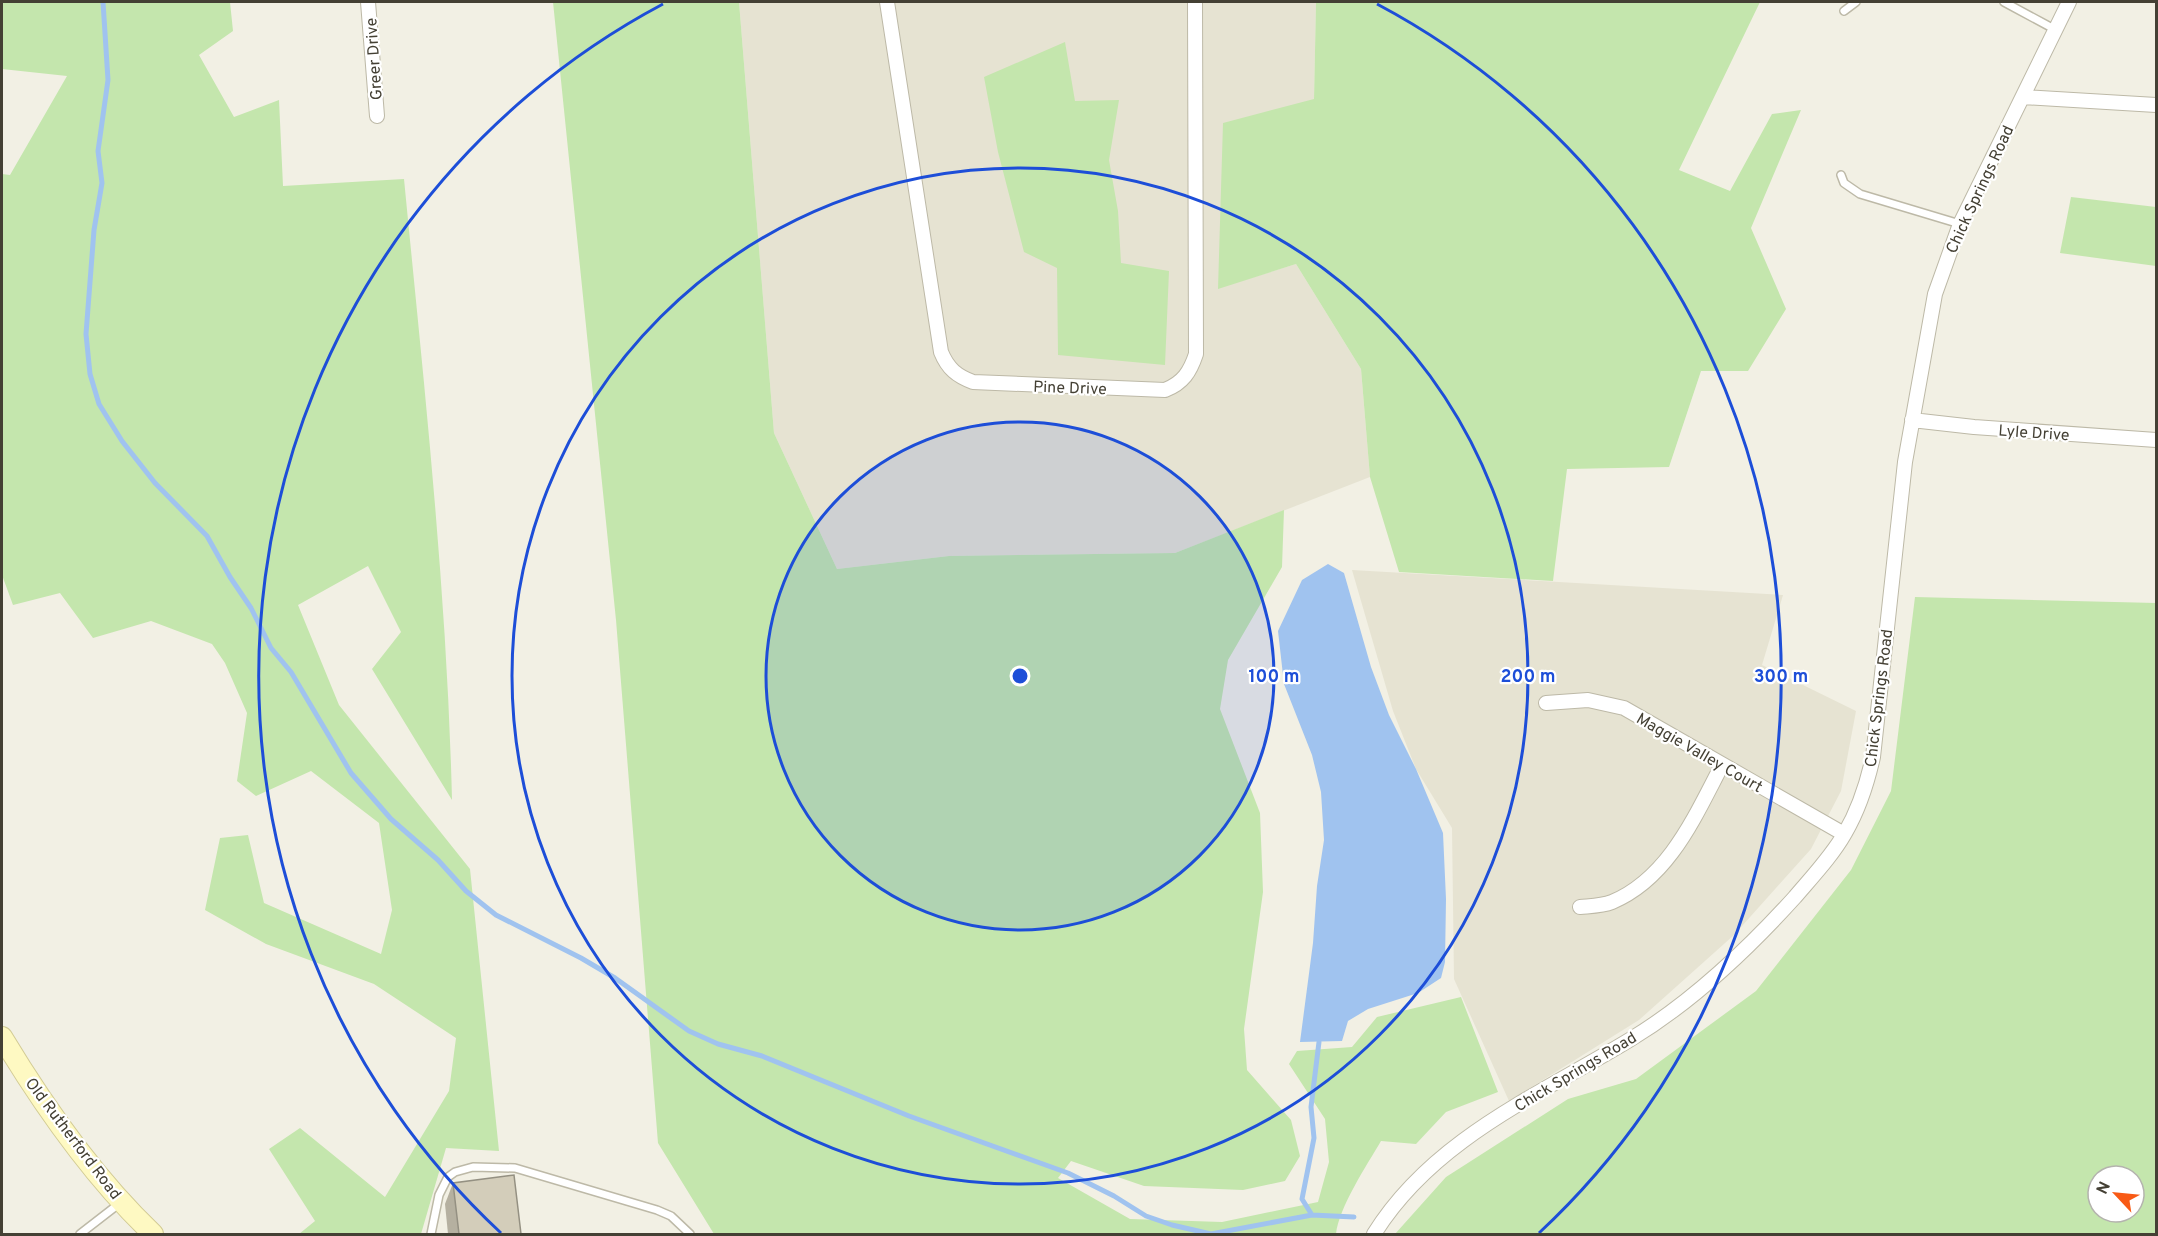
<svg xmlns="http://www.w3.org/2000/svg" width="2158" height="1236" font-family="Overpass,sans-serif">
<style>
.residential{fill:#e6e3d2}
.green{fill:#c4e6ad;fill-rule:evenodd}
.water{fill:#a0c3ef}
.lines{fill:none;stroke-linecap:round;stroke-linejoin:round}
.stream{stroke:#a0c3ef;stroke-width:5}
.lane-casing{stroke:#bdb9a7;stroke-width:10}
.street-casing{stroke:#bdb9a7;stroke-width:16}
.secondary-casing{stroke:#d2cb94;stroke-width:22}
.lane{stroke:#fff;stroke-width:7}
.street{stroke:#fff;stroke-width:14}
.secondary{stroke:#fef9c2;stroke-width:20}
.wall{fill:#b5b0a0}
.building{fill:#d3cdba;stroke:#949082;stroke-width:1.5}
.ring{fill:none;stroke:#1d4ed8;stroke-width:3}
.labels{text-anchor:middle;stroke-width:4.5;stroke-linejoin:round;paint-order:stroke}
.street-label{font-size:16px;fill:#444034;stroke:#fff}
.centre{fill:#1d4ed8;stroke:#fff;stroke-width:3}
.ring-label{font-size:18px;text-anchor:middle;font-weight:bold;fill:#1d4ed8;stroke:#fff;stroke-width:4.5;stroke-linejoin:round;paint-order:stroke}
</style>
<rect width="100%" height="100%" fill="#f2f0e4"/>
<path class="residential" d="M739 2H1316L1314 99 1218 288 1296 264 1361 369 1370 477 1175 553 949 556 837 569 774 433Z
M1352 570 1783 595 1762 665 1856 711 1841 791 1811 849 1734 935 1639 1020 1509 1101 1454 979 1452 828 1416 769 1393 711Z"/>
<path class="green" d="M2 2H230L233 31 199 55 234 117 279 100 283 186 404 179C424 385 447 592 452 800L372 669 401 632 368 566 298 605 339 705 470 869 499 1151 446 1148 421 1234H299L315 1221 269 1149 300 1128 385 1197 449 1091 456 1038 374 984 266 944 205 910 220 838 248 835 264 903 381 954 392 910 379 823 311 771 256 796 237 781 247 713 225 663 212 644 151 621 93 638 60 593 13 605 2 575V174L10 175 67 76 2 69Z
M553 2H739L774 433 837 569 949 556 1175 553 1284 510 1282 567 1228 660 1220 709 1260 813 1263 892 1244 1029 1247 1070 1291 1120 1300 1156 1285 1181 1243 1190 1144 1186 1071 1161 1058 1178 1130 1219 1222 1222 1318 1202 1329 1162 1325 1119 1289 1064 1297 1051 1352 1047 1377 1017 1461 997 1498 1092 1446 1112 1416 1144 1381 1141C1367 1165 1339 1207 1336 1234H714L658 1143 616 620Z
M1316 2H1760L1679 170 1730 191 1772 114 1801 110 1751 228 1786 309 1748 371H1701L1669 467 1567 469 1553 581 1399 572 1370 477 1361 369 1296 264 1218 289 1223 123 1314 99Z
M1065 42 1075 101 1119 100 1109 160 1118 211 1121 263 1169 271 1165 365 1058 355 1057 268 1024 252 998 152 984 77Z
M2071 197 2156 207V266L2060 253Z
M1915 597 2156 603V1234H1395L1446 1177 1568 1099 1636 1079 1756 991 1851 870 1891 791ZM2098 1176H2134V1212H2098Z"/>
<path class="water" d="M1328 564 1344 573 1371 667 1389 715 1416 769 1443 833 1446 899 1445 962 1441 978 1418 993 1368 1009 1348 1021 1342 1041 1300 1042 1313 943 1317 886 1324 840 1321 792 1312 755 1284 684 1278 631 1302 580Z"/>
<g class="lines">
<path class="stream" d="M103 2 108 80 98 151 102 183 94 230 86 334 90 374 99 404 122 441 155 483 207 536 230 577 251 608 271 648 291 672 351 773 391 819 438 860 466 891 496 915 581 958 615 978 689 1031 718 1044 762 1056 909 1116 1068 1173 1114 1196 1146 1216 1172 1225 1211 1234 1312 1215 1354 1217
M1312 1215 1302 1199 1314 1138 1311 1107 1319 1042"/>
<defs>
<path id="lane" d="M2004 2 2056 30
M1844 11 1856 2
M1841 175 1844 183 1860 194 1960 224
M80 1234 120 1203
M431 1234 439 1195 448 1177 455 1172 473 1167 515 1168 657 1210 671 1216 690 1234"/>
<path id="street" d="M368 2 377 116
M887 2 941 352C948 369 957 376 973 382L1165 390C1183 383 1190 372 1196 354L1195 2
M2023 97 2156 105
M1912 420 1974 427 2156 440
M1546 703 1588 700 1624 708 1844 834
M1580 907C1590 906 1602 906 1612 902 1669 878 1695 816 1722 765
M1374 1234C1433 1139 1539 1095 1631 1039 1692 1002 1747 950 1795 897 1812 877 1832 856 1845 833 1859 809 1867 784 1873 757L1905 462 1935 294 1960 224 2069 2"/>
<path id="secondary" d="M2 1037C43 1105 95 1179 153 1234"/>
</defs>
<use href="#lane" class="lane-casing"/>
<use href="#street" class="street-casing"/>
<use href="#secondary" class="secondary-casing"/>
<use href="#lane" class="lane"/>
<use href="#street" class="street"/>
<use href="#secondary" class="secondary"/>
</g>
<path class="wall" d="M453 1183 521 1234H448L445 1204Z"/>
<path class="building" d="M514 1175 521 1234H459L453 1183Z"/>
<circle cx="1020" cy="676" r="254" fill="#1d4ed8" fill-opacity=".12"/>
<g class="ring">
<circle cx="1020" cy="676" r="254"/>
<circle cx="1020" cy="676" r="508"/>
<path d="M501 1233A761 761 0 0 1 663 4M1377 4A761 761 0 0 1 1539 1233"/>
</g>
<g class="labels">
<g class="street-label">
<text transform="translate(373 59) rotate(-94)" y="6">Greer Drive</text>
<text transform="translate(1979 189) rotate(-65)" y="6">Chick Springs Road</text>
<text transform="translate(1070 387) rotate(2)" y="6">Pine Drive</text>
<text transform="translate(2034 432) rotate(4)" y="6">Lyle Drive</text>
<text transform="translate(1878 698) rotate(-83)" y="6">Chick Springs Road</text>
<text transform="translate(1700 752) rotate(30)" y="6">Maggie Valley Court</text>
<text transform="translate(1575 1071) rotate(-31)" y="6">Chick Springs Road</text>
<text transform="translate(74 1138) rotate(53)" y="6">Old Rutherford Road</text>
</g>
</g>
<circle cx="1020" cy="676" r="9" class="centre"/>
<g class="ring-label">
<text x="1274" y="682">100 m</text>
<text x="1528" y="682">200 m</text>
<text x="1781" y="682">300 m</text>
</g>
<rect width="2158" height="1236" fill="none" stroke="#444034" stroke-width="6"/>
<g transform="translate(2116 1194) rotate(296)"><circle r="28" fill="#ffffff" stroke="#b4b3ae" stroke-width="1.5"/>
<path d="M0-4.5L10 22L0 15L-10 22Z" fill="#f85a15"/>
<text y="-9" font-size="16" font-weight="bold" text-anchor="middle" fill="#444034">N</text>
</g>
</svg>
